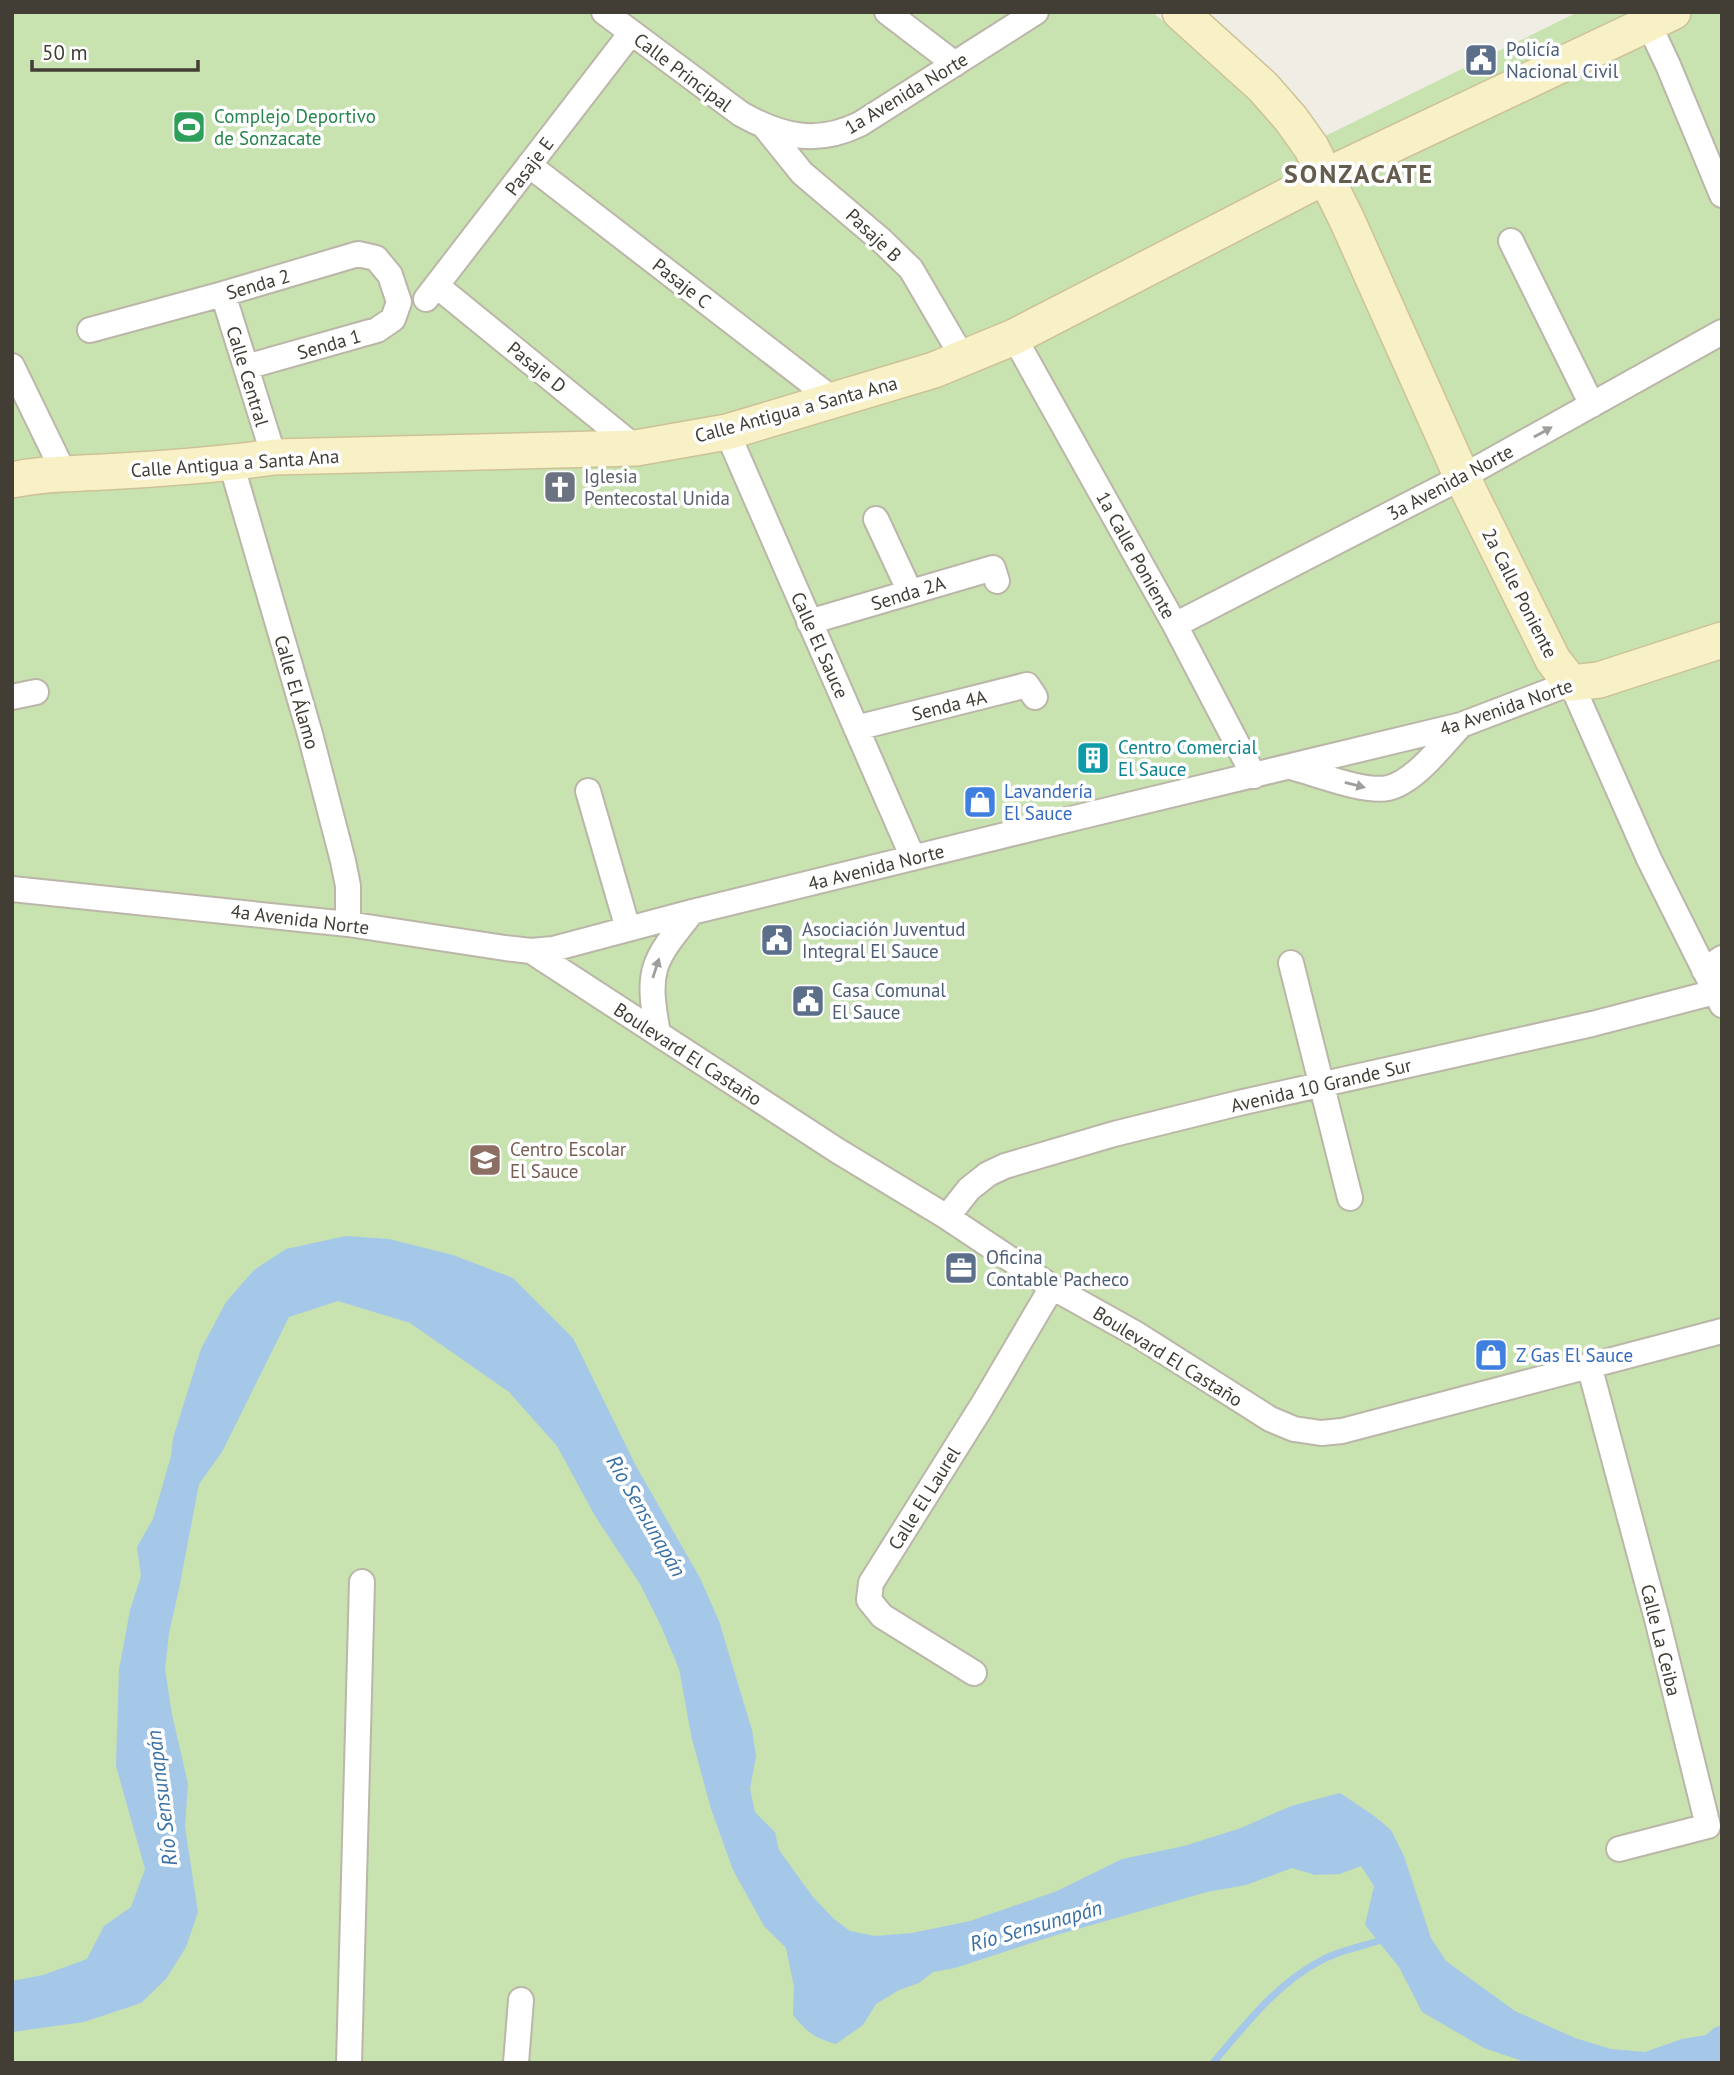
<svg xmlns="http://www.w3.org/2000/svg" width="1734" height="2075" font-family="'PT Sans',sans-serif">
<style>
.green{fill:#c8e2b0}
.water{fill:#a5c8e9}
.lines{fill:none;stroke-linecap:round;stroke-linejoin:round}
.stream{stroke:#a5c8e9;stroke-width:7}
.street-casing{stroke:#bbb6a8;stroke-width:28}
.secondary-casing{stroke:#cdc297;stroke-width:38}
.street{stroke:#fff;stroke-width:24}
.secondary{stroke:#f9f1c6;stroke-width:35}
.oneway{fill:#a09e9a}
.labels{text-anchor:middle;stroke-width:7;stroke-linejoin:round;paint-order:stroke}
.service-label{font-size:19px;fill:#4e5e75;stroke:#fff;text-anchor:start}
.street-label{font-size:19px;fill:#423e35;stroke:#fff}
.leisure-label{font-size:19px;fill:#27864d;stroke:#fff;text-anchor:start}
.worship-label{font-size:19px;fill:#5b616d;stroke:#fff;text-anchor:start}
.culture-label{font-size:19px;fill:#0d838f;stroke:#fff;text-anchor:start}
.shop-label{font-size:19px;fill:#366cbe;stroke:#fff;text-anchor:start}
.education-label{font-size:19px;fill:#785e54;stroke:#fff;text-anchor:start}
.water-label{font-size:21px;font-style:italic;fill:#386fa4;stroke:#fff}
.district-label{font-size:26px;font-weight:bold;letter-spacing:2px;fill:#645c4d;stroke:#fff}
</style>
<rect width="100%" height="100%" fill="#f0eee4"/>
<path class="green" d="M12 12H1152L1313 142 1578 12H1722V2063H12Z"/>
<path class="water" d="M346 1236 389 1239 453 1255 513 1278 573 1338 636 1466 700 1578 719 1621 752 1730 756 1756 750 1789 755 1812 775 1832 779 1850 813 1897 834 1919 850 1931 875 1936 912 1933 970 1921 1057 1891 1122 1859 1184 1846 1241 1828 1291 1806 1340 1793 1373 1815 1391 1830 1404 1856 1431 1938 1446 1961 1515 2011 1575 2038 1611 2049 1645 2052 1682 2039 1706 2035 1714 2028 1722 2025V2061L1714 2063H1528L1484 2048 1422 2012 1399 1967 1365 1925 1374 1886 1361 1866 1340 1874 1315 1875 1292 1868 1246 1885 1207 1892 1053 1936 955 1968 933 1972 919 1983 899 1990 876 2004 863 2025 836 2044C814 2038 807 2032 793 2015L794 1987 786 1948 764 1926 733 1870 711 1809 692 1739 679 1669 661 1626 640 1584 595 1516 557 1446 509 1392 410 1323 338 1301 289 1317 222 1452 199 1484 179 1589 169 1633 165 1670 172 1714 188 1784 185 1827 198 1912 186 1947 166 1979 141 2003 84 2022 12 2032V1981L43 1975 87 1959 104 1926 131 1907 145 1869 116 1766 119 1670 130 1610 141 1576 137 1547 153 1519 171 1456 173 1438 201 1349 226 1302 254 1270 286 1249Z"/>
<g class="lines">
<path class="stream" d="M1213 2063C1245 2025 1277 1983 1322 1960 1338 1951 1360 1947 1378 1941"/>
<defs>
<path id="street" d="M604 12 741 114C782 137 817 145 860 124L1036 12
M887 12 955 64
M1643 12 1668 65 1722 195
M765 127 802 173 881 240 911 269 963 358
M529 165 835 401
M1511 241 1592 405
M437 286 636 448
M223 294 274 457
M426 299 631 33
M90 330 223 294 358 254 376 258 390 275 399 302 393 319 377 330 246 367
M1014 337 1175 625 1254 776
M12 366 64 473
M727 432 913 858
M231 463 310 734 343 861 348 886V924
M876 519 910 592
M809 622 993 568 997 581
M1175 625 1462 477 1722 332
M12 697 36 692
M856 728 1027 685 1035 697
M1294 768C1317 774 1365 793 1388 788 1415 782 1443 744 1461 725
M588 791 628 929
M12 889 348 924 505 948 531 951 553 949 692 912 1079 817 1461 725 1571 683 1649 859 1722 1005
M531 951 838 1151 947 1217 1052 1287 1138 1335 1270 1419 1294 1429 1321 1433 1342 1431 1722 1331
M1291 963 1350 1198
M1704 970 1722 958
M658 1033C646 969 652 962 692 912
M947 1217 969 1189 988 1174 1005 1166 1114 1134 1239 1103 1592 1024 1715 992
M1589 1365 1657 1619 1708 1826 1619 1849
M974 1673 882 1616 869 1600 871 1583 982 1406 1052 1287
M349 2063 362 1582
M516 2063 521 2000"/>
<path id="secondary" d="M1180 12 1263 87 1291 119 1311 147 1347 220 1462 477 1553 660 1571 683 1599 680 1722 640
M12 480C44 473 71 474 103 472 160 469 217 465 274 457L636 448 727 432 934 370 1014 337 1326 176 1673 12"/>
</defs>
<use href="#street" class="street-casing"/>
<use href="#secondary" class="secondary-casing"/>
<use href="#street" class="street"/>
<use href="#secondary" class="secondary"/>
</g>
<defs><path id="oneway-solid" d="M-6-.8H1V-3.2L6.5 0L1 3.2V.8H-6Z" transform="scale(1.75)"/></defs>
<g class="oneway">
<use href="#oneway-solid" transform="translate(1543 432) rotate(-29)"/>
<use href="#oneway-solid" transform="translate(1355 785) rotate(14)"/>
<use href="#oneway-solid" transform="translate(656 968) rotate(-72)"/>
</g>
<defs>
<symbol id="civic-square" viewBox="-11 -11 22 22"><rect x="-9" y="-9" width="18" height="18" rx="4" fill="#5c6f8a" stroke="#fff"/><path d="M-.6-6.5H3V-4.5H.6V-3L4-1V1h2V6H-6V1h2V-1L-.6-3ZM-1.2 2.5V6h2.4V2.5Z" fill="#fff"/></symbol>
<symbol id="stadium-square" viewBox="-11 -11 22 22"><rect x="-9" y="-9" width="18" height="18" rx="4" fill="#2e9e5b" stroke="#fff"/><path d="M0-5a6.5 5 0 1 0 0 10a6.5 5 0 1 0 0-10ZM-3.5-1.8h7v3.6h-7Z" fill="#fff"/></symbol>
<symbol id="church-square" viewBox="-11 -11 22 22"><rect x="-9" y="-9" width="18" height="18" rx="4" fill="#6b7280" stroke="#fff"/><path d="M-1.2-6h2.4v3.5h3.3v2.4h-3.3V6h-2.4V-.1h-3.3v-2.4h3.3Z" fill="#fff"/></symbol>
<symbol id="building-square" viewBox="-11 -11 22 22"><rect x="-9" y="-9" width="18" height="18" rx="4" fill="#0f9aa8" stroke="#fff"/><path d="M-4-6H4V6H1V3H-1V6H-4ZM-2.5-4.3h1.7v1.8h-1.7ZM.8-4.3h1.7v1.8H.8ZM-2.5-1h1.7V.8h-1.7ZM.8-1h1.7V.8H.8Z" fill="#fff"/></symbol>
<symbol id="shop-square" viewBox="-11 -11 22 22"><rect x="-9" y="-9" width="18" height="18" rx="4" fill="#3f7fe0" stroke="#fff"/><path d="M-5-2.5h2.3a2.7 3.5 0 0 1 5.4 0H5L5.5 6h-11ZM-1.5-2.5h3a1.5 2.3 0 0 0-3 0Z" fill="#fff"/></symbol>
<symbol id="school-square" viewBox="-11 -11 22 22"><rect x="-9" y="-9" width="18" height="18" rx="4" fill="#8d6e63" stroke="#fff"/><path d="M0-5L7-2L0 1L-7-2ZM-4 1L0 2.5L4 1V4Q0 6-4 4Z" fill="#fff"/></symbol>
<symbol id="office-square" viewBox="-11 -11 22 22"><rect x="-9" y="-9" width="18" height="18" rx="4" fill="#5c6f8a" stroke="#fff"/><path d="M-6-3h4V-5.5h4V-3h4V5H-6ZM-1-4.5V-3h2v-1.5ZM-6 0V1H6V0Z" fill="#fff"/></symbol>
</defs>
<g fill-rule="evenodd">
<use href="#civic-square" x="1462" y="41" width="38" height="38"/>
<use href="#stadium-square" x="170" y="108" width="38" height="38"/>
<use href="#church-square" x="541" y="468" width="38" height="38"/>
<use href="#building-square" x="1074" y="739" width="38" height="38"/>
<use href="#shop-square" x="961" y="783" width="38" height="38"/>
<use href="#civic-square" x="758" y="921" width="38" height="38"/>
<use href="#civic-square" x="789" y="982" width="38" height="38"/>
<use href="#school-square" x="466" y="1141" width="38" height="38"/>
<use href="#office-square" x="942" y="1249" width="38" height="38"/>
<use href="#shop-square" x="1472" y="1336" width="38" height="38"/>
</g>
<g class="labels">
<g class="service-label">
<text x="1506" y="56">Policía<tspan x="1506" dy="22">Nacional Civil</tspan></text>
<text x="802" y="936">Asociación Juventud<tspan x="802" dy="22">Integral El Sauce</tspan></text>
<text x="832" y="997">Casa Comunal<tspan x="832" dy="22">El Sauce</tspan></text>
<text x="986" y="1264">Oficina<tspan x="986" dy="22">Contable Pacheco</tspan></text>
</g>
<g class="street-label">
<text transform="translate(683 72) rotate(37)" y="7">Calle Principal</text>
<text transform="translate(906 93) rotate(-31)" y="7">1a Avenida Norte</text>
<text transform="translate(529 166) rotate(-53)" y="7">Pasaje E</text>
<text transform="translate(874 235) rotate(43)" y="7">Pasaje B</text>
<text transform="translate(682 283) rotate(38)" y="7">Pasaje C</text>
<text transform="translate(258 284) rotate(-16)" y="7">Senda 2</text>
<text transform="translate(329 344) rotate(-16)" y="7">Senda 1</text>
<text transform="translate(537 367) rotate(39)" y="7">Pasaje D</text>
<text transform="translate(248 376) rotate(73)" y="7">Calle Central</text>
<text transform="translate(796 409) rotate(-15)" y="7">Calle Antigua a Santa Ana</text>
<text transform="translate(235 463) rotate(-4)" y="7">Calle Antigua a Santa Ana</text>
<text transform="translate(1450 482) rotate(-28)" y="7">3a Avenida Norte</text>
<text transform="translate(1136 555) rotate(61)" y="7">1a Calle Poniente</text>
<text transform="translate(908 593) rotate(-17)" y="7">Senda 2A</text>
<text transform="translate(1520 593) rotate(63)" y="7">2a Calle Poniente</text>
<text transform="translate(820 645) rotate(66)" y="7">Calle El Sauce</text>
<text transform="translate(297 692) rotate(74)" y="7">Calle El Álamo</text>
<text transform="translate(949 705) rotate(-14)" y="7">Senda 4A</text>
<text transform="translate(1506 707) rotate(-19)" y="7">4a Avenida Norte</text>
<text transform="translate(876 867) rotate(-14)" y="7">4a Avenida Norte</text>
<text transform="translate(300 919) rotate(7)" y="7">4a Avenida Norte</text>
<text transform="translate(688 1054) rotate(33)" y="7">Boulevard El Castaño</text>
<text transform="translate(1321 1085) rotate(-13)" y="7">Avenida 10 Grande Sur</text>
<text transform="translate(1168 1356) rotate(32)" y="7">Boulevard El Castaño</text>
<text transform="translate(924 1498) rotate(-58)" y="7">Calle El Laurel</text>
<text transform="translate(1661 1640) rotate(76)" y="7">Calle La Ceiba</text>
</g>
<g class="leisure-label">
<text x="214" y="123">Complejo Deportivo<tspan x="214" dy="22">de Sonzacate</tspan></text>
</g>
<g class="worship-label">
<text x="584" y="483">Iglesia<tspan x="584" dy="22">Pentecostal Unida</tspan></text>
</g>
<g class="culture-label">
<text x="1118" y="754">Centro Comercial<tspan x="1118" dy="22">El Sauce</tspan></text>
</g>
<g class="shop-label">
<text x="1004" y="798">Lavandería<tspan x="1004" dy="22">El Sauce</tspan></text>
<text x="1516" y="1362">Z Gas El Sauce</text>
</g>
<g class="education-label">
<text x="510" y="1156">Centro Escolar<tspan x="510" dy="22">El Sauce</tspan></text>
</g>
<g class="water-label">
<text transform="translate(646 1516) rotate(60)" y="7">Río Sensunapán</text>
<text transform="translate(162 1798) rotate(-97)" y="7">Río Sensunapán</text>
<text transform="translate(1036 1926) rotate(-16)" y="7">Río Sensunapán</text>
</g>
<g class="district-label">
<text x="1359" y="183">SONZACATE</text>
</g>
</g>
<rect width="1734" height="2075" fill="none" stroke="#423e35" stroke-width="28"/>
<path d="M32 60v10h166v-10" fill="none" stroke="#423e35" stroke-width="3.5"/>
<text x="42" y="60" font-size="21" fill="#423e35" stroke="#ffffff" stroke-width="5" paint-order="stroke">50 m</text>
</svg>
